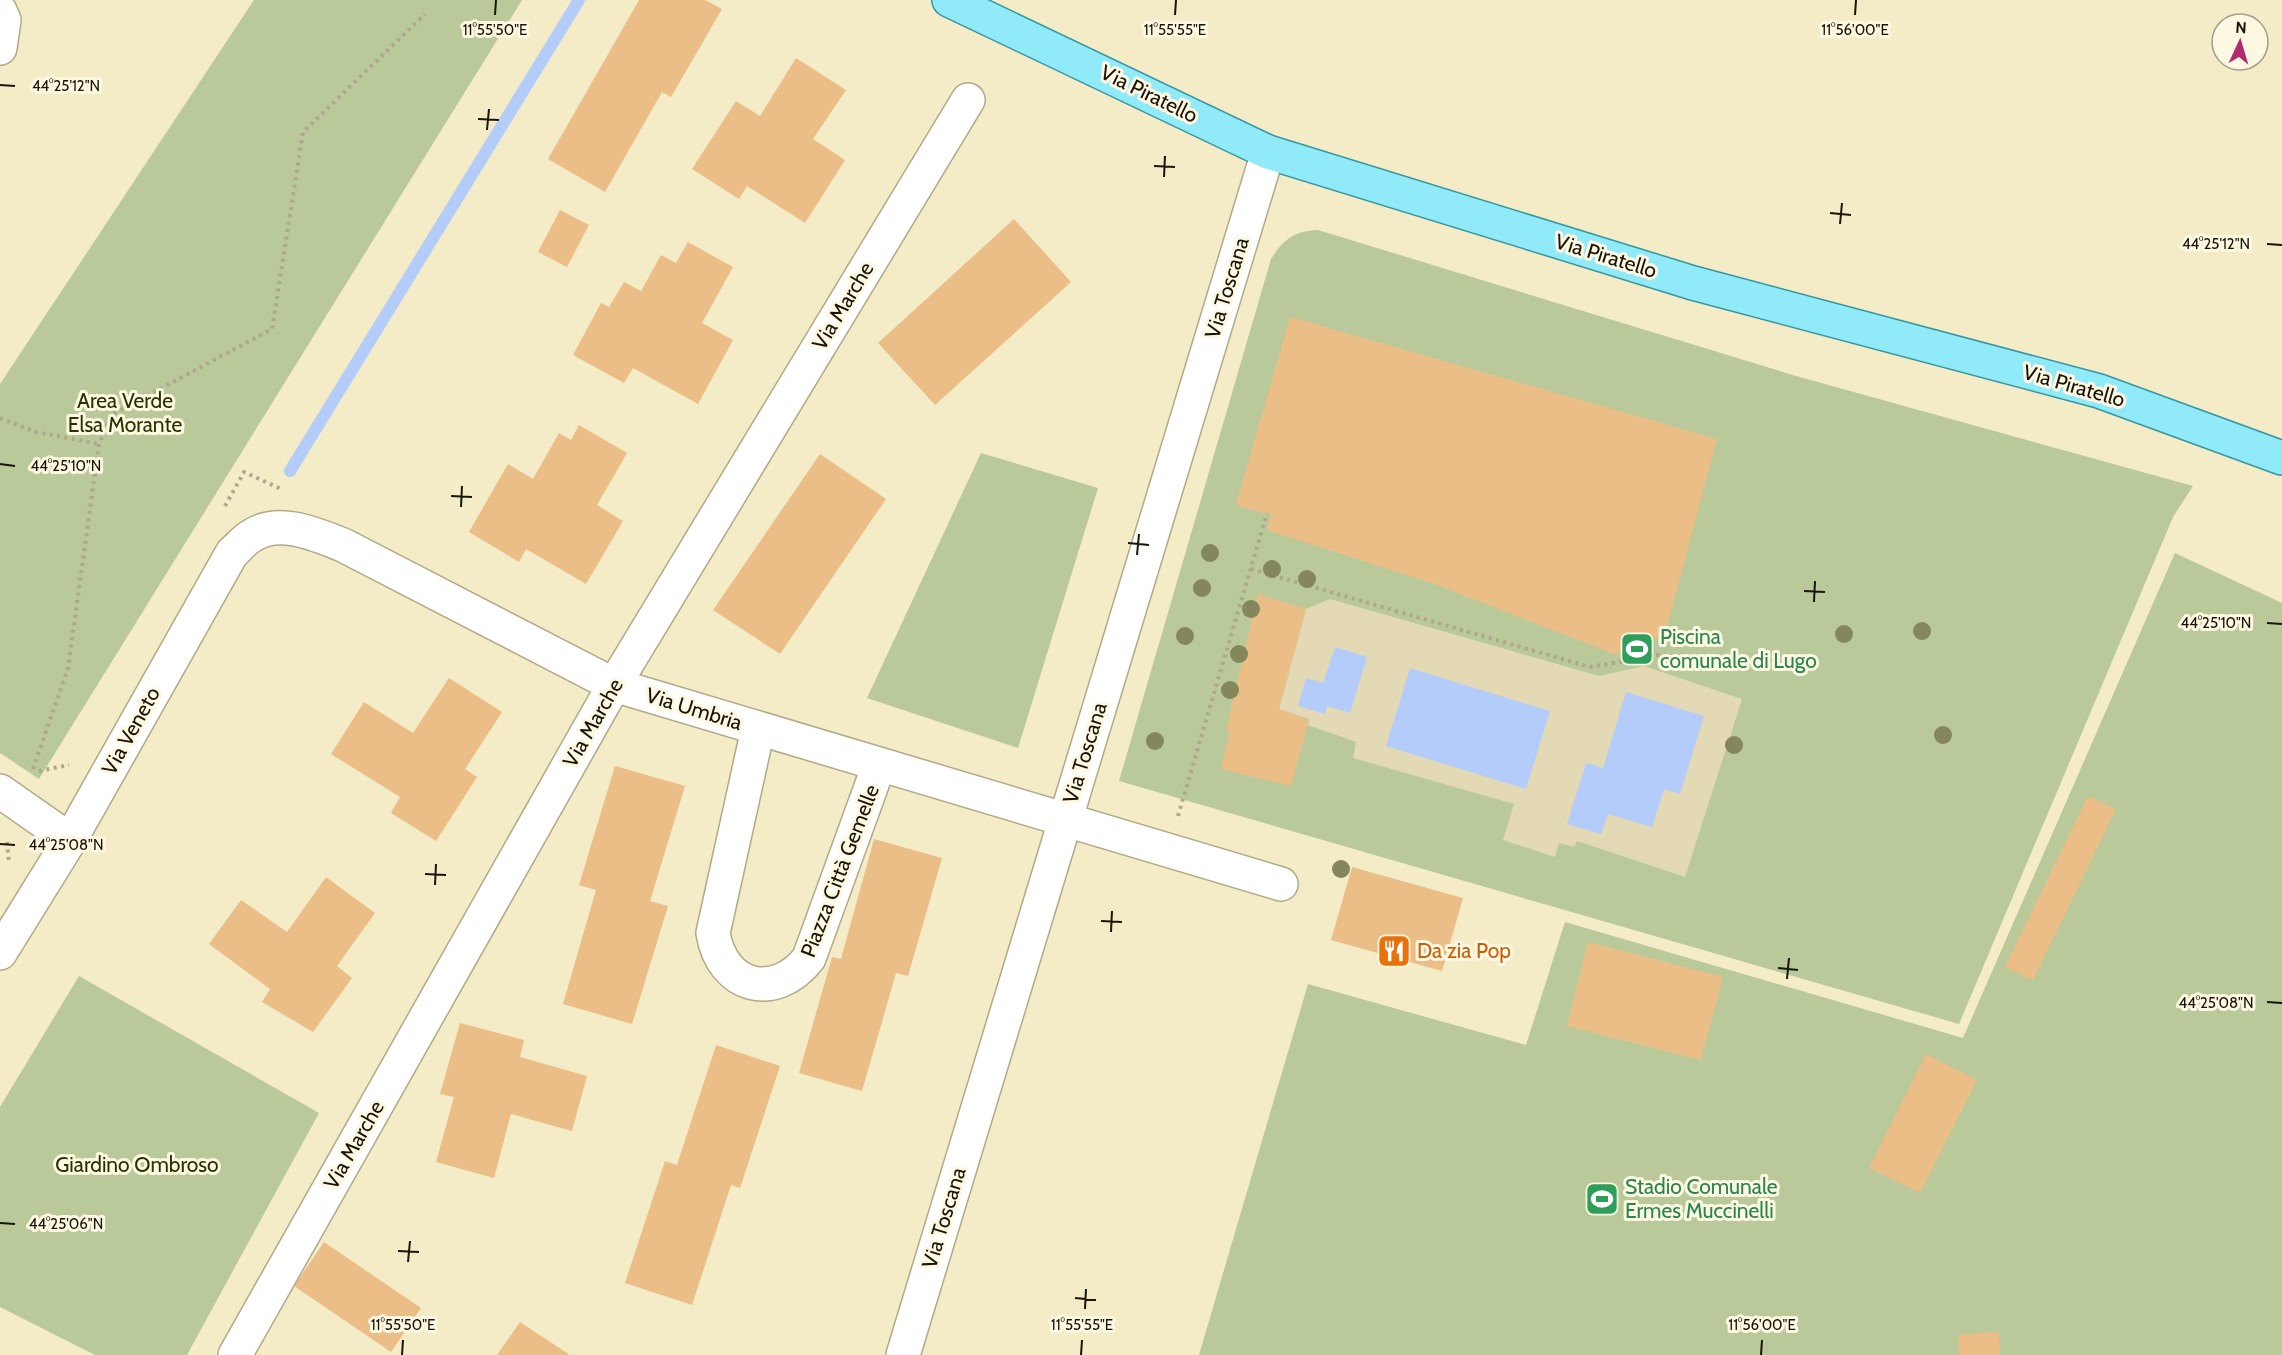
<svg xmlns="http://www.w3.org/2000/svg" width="2282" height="1355" font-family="Cabin,sans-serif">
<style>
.green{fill:#bac999}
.sand{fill:#e3d9b5;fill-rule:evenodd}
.water{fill:#b3ccfa}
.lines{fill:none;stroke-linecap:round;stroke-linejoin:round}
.stream{stroke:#b3ccfa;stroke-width:12}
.building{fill:#ebbe87}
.street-casing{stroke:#b2a987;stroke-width:36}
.primary-casing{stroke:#3696a1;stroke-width:36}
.path{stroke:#aea78a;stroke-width:4;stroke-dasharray:3 4.5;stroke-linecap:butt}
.street{stroke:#fff;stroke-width:33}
.primary{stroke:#90eaf8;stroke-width:33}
.tree{fill:#84865b}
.ticks{fill:none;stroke:#181508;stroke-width:2}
.labels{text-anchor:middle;stroke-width:6;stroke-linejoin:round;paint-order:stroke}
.street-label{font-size:21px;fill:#181508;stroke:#fef8e3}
.park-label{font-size:21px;fill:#283302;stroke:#fef8e3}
.leisure-label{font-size:21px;fill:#27864d;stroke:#fef8e3;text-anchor:start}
.food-label{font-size:21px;fill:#c56008;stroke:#fef8e3;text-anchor:start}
.ticks-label{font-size:15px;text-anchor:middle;fill:#181508;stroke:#fef8e3;stroke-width:6;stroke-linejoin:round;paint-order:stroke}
</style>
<rect width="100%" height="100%" fill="#f4ebc7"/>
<path class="green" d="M254 0H522L39 779 0 753V384Z
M1318 230 1796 376 2193 486 2173 517 1959 1024 1119 781 1271 259C1284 239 1294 231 1318 230Z
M981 453 1098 488 1018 748 867 698Z
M2175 553 2282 603V1355H1199L1308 984 1526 1045 1565 922 1963 1038Z
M79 976 319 1113 187 1355H95L0 1307V1107Z"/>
<path class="sand" d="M1330 599 1599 676 1644 666 1742 699 1685 877 1577 841 1574 847 1559 843 1555 857 1503 840 1514 804 1353 758 1356 742 1308 725 1309 719 1279 709 1306 609ZM1306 679 1323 684 1327 706 1325 714ZM1587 763 1680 794 1664 789 1607 813Z"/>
<path class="water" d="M1335 647 1367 657 1350 713 1327 706 1325 714 1298 706 1306 678 1323 683Z
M1410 668 1550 711 1526 789 1386 746Z
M1626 692 1704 716 1680 794 1664 789 1652 827 1608 814 1601 834 1567 824 1586 763 1603 768Z"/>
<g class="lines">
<path class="stream" d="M290 471 579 0"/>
</g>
<path class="building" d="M639 0H705L722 9 671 97 662 92 605 192 548 159Z
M796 58 846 90 813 139 845 160 805 223 747 186 739 199 692 169 736 101 760 116Z
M560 210 589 225 567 267 538 252Z
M1014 219 1071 282 935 405 878 343Z
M688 242 733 267 702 323 733 340 698 404 633 368 624 383 573 355 601 303 609 307 624 282 641 291 661 255 676 263Z
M1290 317 1717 439 1665 634 1614 654 1432 583 1267 530 1271 515 1236 505Z
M579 425 627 453 597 505 623 521 586 584 526 549 519 562 469 532 508 464 533 479 559 433 571 440Z
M820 454 886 499 780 654 713 610Z
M1258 594 1306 609 1279 709 1309 720 1291 786 1221 769 1230 731 1226 730Z
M449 678 502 712 465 769 477 777 436 841 391 813 400 797 331 754 364 702 413 733Z
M615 766 685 786 650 901 668 906 632 1024 563 1004 596 890 579 885Z
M2088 796 2116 809 2033 980 2005 967Z
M874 839 942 858 908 976 896 973 862 1091 799 1073 832 957 841 959Z
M1352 867 1463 898 1442 971 1331 940Z
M326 877 375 913 337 966 352 978 313 1032 262 1002 270 989 209 944 241 900 287 932Z
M1588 942 1723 977 1701 1060 1567 1026Z
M460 1023 524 1040 520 1057 587 1076 572 1131 511 1114 494 1178 436 1162 454 1097 440 1094Z
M716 1045 780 1066 740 1188 731 1185 692 1305 625 1283 665 1161 677 1165Z
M1926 1054 1977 1080 1920 1193 1869 1168Z
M324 1242 421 1308 391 1352 294 1286Z
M520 1322 570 1355H497Z
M1999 1332 2000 1355H1959L1958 1335Z"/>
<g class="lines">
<defs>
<path id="street" d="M0 11 4 20 0 48
M758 729 713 933C722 988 775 1002 809 958L879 765
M0 791 70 840
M0 953 70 840 232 553C239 547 245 539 253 535 280 518 317 535 343 545L614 685 1281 884
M235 1355 614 685 968 100
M903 1355 1268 152"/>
<path id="primary" d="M949 0 1268 152 1693 283 2099 391 2282 458"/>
</defs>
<use href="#street" class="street-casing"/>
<use href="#primary" class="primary-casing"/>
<path class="path" d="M0 418 36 432 99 444
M225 506 244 472 281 489
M1251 569 1590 667 1659 655 1802 661
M33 769 68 668 99 444 111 415 272 329 303 132 425 14
M39 771 69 765
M1178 816 1267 513
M7 842 9 864"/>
<use href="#street" class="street"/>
<use href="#primary" class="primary"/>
</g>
<g class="tree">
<circle cx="1210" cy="553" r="9"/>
<circle cx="1272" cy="569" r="9"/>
<circle cx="1307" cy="579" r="9"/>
<circle cx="1202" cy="588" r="9"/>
<circle cx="1251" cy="609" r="9"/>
<circle cx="1922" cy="631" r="9"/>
<circle cx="1844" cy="634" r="9"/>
<circle cx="1185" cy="636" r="9"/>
<circle cx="1239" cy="654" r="9"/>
<circle cx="1230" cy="690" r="9"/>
<circle cx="1943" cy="735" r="9"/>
<circle cx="1155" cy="741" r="9"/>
<circle cx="1734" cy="745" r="9"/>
<circle cx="1341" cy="869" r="9"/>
</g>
<path class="ticks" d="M495 15 496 0M1175 15 1176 0M1855 15 1856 0M0 85 15 86M478 119 499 120M487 130 489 109M1154 166 1175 167M1164 177 1165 156M1830 213 1851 215M1840 224 1842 203M2267 244 2282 245M0 464 15 466M451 496 472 497M461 507 462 486M1128 543 1149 545M1137 555 1139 534M1804 591 1825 592M1814 602 1815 581M2267 623 2282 624M0 844 15 845M425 874 446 875M435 885 436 864M1101 921 1122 922M1111 932 1112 911M1778 968 1798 970M1787 979 1789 958M2267 1002 2282 1003M0 1223 15 1224M398 1251 419 1252M408 1262 410 1241M1075 1298 1096 1300M1085 1309 1086 1289M402 1355 403 1340M1081 1355 1082 1340M1761 1355 1762 1340"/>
<defs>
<symbol id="stadium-square" viewBox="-11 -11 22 22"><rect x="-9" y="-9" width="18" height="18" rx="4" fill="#2e9e5b" stroke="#fef8e3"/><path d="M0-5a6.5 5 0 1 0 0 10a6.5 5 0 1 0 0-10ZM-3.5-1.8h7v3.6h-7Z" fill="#fff"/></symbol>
<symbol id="restaurant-square" viewBox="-11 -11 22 22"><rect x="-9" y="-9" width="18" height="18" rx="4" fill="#e8710a" stroke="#fef8e3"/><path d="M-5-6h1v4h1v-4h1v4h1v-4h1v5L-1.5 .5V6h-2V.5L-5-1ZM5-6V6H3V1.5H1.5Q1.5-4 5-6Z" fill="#fff"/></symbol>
</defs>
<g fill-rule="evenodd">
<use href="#stadium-square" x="1618" y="630" width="38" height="38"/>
<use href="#restaurant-square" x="1375" y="932" width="38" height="38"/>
<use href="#stadium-square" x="1583" y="1180" width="38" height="38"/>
</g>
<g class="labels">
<g class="street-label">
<text transform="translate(1149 94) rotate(26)" y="7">Via Piratello</text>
<text transform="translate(1606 256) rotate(17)" y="7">Via Piratello</text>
<text transform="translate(1227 288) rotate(-73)" y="7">Via Toscana</text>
<text transform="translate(843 306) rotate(-59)" y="7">Via Marche</text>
<text transform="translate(2074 386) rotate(16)" y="7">Via Piratello</text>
<text transform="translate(694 709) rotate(17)" y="7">Via Umbria</text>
<text transform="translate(593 723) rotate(-60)" y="7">Via Marche</text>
<text transform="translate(131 731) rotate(-61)" y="7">Via Veneto</text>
<text transform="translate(1085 753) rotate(-73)" y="7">Via Toscana</text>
<text transform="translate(840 871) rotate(-69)" y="7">Piazza Città Gemelle</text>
<text transform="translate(354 1145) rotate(-60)" y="7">Via Marche</text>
<text transform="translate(944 1218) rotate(-73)" y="7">Via Toscana</text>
</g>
<g class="park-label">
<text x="125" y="408">Area Verde<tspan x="125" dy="24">Elsa Morante</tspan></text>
<text x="137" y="1172">Giardino Ombroso</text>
</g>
<g class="leisure-label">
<text x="1660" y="644">Piscina<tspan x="1660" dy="24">comunale di Lugo</tspan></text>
<text x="1625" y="1194">Stadio Comunale<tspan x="1625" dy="24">Ermes Muccinelli</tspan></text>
</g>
<g class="food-label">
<text x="1417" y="958">Da zia Pop</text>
</g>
</g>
<g class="ticks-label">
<text x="495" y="35">11°55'50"E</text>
<text x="1175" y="35">11°55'55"E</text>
<text x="1855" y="35">11°56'00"E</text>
<text x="66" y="91">44°25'12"N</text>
<text x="2216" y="249">44°25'12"N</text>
<text x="66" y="471">44°25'10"N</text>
<text x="2216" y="628">44°25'10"N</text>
<text x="66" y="850">44°25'08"N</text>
<text x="2216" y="1008">44°25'08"N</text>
<text x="66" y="1229">44°25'06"N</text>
<text x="403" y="1330">11°55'50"E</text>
<text x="1082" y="1330">11°55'55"E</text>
<text x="1762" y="1330">11°56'00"E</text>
</g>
<g transform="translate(2240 42) rotate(4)"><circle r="28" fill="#fef8e3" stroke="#a29d8b" stroke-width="1.5"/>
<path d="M0-4.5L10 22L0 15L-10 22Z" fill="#b02a70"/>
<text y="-9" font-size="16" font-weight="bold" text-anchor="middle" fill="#181508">N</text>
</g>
</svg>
